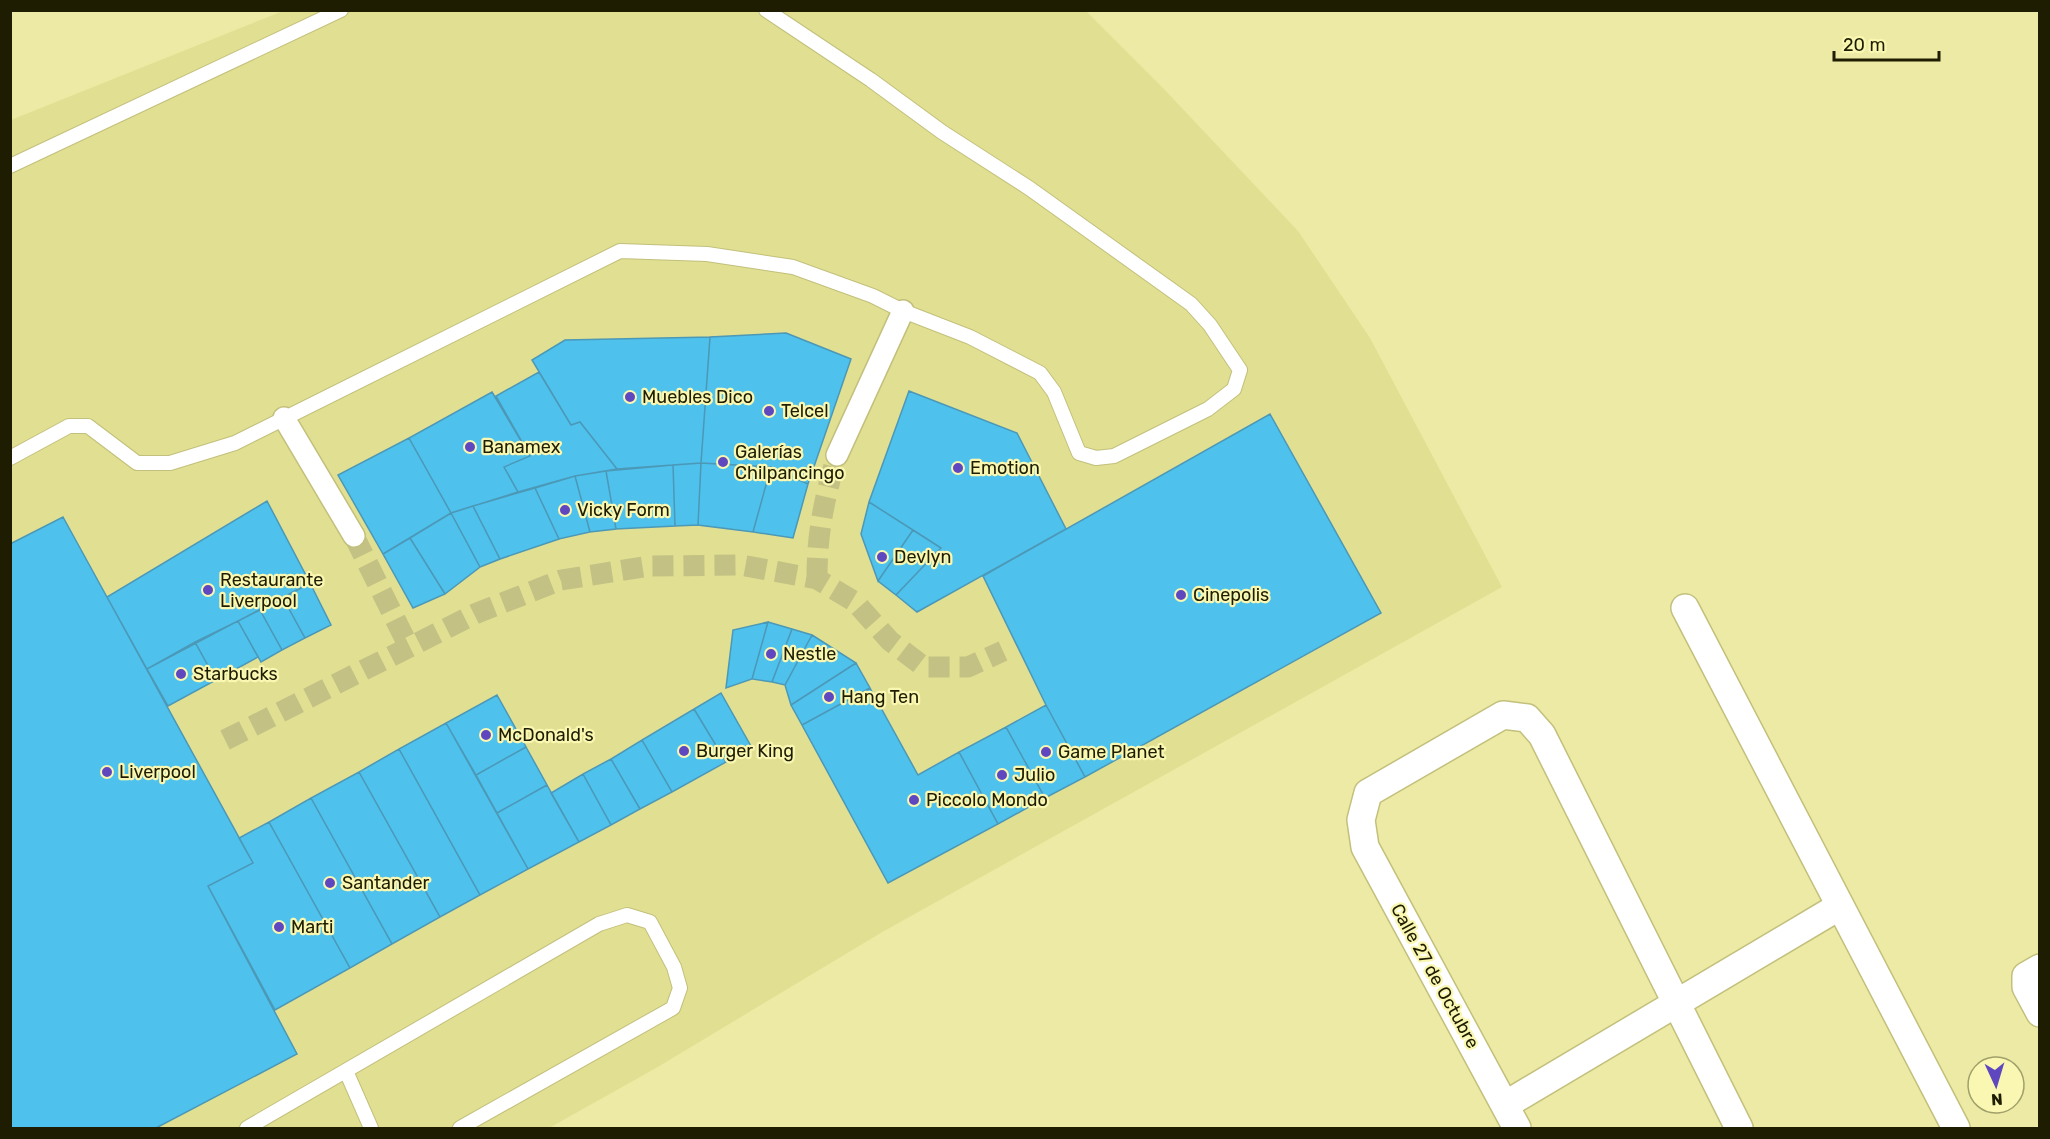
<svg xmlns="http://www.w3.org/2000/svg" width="2050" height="1139" font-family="Rubik,sans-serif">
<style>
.built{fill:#e1df91}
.building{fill:#4ec1ed;stroke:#4b98b7;stroke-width:1.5}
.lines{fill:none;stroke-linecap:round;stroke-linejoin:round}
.pedestrian-tunnel{stroke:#c3c184;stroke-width:21;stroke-dasharray:21 10;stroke-linecap:butt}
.service-casing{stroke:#c2c07c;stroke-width:16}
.pedestrian-casing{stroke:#c2c07c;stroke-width:24}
.minor-casing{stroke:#c2c07c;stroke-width:30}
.service{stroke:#fff;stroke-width:14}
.pedestrian{stroke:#fff;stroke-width:21}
.minor{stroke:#fff;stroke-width:27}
.poi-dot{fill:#5f47c0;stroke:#f9f7b1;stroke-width:2}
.labels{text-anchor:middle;stroke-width:4.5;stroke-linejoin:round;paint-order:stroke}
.poi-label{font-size:18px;fill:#1e1d02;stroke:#f9f7b1;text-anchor:start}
.street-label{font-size:18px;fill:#1e1d02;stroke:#f9f7b1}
</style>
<rect width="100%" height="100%" fill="#eceaa4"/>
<path class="built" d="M283 11H1086L1162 87 1298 231 1370 338 1502 587 884 931 656 1068 549 1128H11V120Z"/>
<path class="building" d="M786 333 851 359 808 484 771 467 701 463 710 337Z
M710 337 701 463 617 469 580 422 571 425 532 360 565 340Z
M539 372 571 425 580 422 617 469 575 476 518 492 504 467 530 456 496 396Z
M909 391 1017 433 1066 529 917 612 896 595 941 548 869 502Z
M492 392 530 456 504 467 518 492 451 513 409 438Z
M1270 414 1381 613 1085 777 1046 705 983 576Z
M409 438 451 513 383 554 338 475Z
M701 463 771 467 753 532 698 525Z
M701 463 698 525 675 526 673 465Z
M673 465 675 526 616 529 606 471Z
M771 467 808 484 793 538 753 532Z
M606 471 616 529 590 532 575 476Z
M575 476 590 532 559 539 535 488Z
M535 488 559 539 500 559 473 506Z
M267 501 310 583 147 669 107 597Z
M869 502 913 530 878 581 861 534Z
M473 506 500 559 480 567 451 513Z
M451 513 480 567 445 594 410 538Z
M63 517 253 863 208 886 297 1054 156 1128H10V544Z
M913 530 941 548 896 595 878 581Z
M410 538 445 594 413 608 383 554Z
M310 583 331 625 305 638 283 598Z
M283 598 305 638 282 650 260 610Z
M260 610 282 650 261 662 238 621Z
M238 621 258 657 216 680 195 642Z
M768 622 752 679 726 688 733 630Z
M768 622 792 629 772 682 752 679Z
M792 629 812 635 785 685 772 682Z
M812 635 856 663 791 705 785 685Z
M195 642 216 680 168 706 147 669Z
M856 663 870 688 802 725 791 705Z
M870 688 918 775 959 752 998 824 888 883 802 725Z
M721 693 752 748 726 762 694 709Z
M497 695 526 747 476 775 446 723Z
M1046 705 1085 777 1045 798 1006 727Z
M694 709 726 762 672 792 642 740Z
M446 723 528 869 480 895 399 749Z
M1006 727 1045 798 998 824 959 752Z
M642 740 672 792 640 809 611 759Z
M526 747 547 785 497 813 476 775Z
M399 749 480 895 440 917 359 772Z
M611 759 640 809 611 825 583 774Z
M359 772 440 917 392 944 311 798Z
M583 774 611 825 579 842 551 793Z
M547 785 579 842 528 869 497 813Z
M311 798 392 944 350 968 269 822Z
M269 822 350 968 275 1010 208 886 253 863 239 838Z"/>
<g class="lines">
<path class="pedestrian-tunnel" d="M354 536 409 647
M817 579C817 532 824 500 837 455
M225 740 477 613 561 580 650 566 741 565 817 579 855 602 890 641 924 667H968L1003 651"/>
<defs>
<path id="service" d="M10 166 341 10
M10 458 69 426H88L137 463H170L235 443 620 251 707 254 793 267 873 296 903 311 970 337 1040 373 1054 392 1079 453 1096 458 1114 456 1208 409 1234 389 1240 370 1210 325 1191 304 1029 188 942 132 871 80 766 10
M346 1071 371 1128
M247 1128 599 924 627 915 650 922 674 967 680 988 673 1008 460 1128"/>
<path id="pedestrian" d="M284 418 354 536
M837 455 903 311"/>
<path id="minor" d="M1685 608 1956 1128
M2040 968 2026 976V987L2040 1013
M1505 1105 1840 906
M1517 1128 1365 847 1361 820 1368 793 1503 715 1527 718 1542 735 1739 1128"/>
</defs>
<use href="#service" class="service-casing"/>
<use href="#pedestrian" class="pedestrian-casing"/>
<use href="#minor" class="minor-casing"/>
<use href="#service" class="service"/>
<use href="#pedestrian" class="pedestrian"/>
<use href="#minor" class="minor"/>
</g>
<g class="poi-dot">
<circle cx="630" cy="397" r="6"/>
<circle cx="769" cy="411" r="6"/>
<circle cx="470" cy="447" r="6"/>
<circle cx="723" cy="462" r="6"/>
<circle cx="958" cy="468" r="6"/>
<circle cx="565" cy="510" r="6"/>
<circle cx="882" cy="557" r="6"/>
<circle cx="208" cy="590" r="6"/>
<circle cx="1181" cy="595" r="6"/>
<circle cx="771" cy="654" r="6"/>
<circle cx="181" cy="674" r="6"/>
<circle cx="829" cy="697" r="6"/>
<circle cx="486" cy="735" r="6"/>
<circle cx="684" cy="751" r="6"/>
<circle cx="1046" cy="752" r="6"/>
<circle cx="107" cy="772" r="6"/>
<circle cx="1002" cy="775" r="6"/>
<circle cx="914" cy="800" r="6"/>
<circle cx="330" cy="883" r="6"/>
<circle cx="279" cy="927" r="6"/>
</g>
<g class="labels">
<g class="poi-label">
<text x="642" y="403">Muebles Dico</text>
<text x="781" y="417">Telcel</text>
<text x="482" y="453">Banamex</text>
<text x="735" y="458">Galerías<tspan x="735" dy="21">Chilpancingo</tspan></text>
<text x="970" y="474">Emotion</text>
<text x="577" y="516">Vicky Form</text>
<text x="894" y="563">Devlyn</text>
<text x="220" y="586">Restaurante<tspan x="220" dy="21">Liverpool</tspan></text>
<text x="1193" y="601">Cinepolis</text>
<text x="783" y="660">Nestle</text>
<text x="193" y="680">Starbucks</text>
<text x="841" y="703">Hang Ten</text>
<text x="498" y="741">McDonald's</text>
<text x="696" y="757">Burger King</text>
<text x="1058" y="758">Game Planet</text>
<text x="119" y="778">Liverpool</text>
<text x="1014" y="781">Julio</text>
<text x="926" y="806">Piccolo Mondo</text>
<text x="342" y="889">Santander</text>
<text x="291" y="933">Marti</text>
</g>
<g class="street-label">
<text transform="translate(1435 976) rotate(61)" y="6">Calle 27 de Octubre</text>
</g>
</g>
<rect width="2050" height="1139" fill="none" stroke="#1e1d02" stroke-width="24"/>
<g transform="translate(1996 1085) rotate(176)"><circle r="28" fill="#f9f7b1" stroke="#a1a06b" stroke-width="1.5"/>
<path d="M0-4.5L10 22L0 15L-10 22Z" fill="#5f47c0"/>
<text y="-9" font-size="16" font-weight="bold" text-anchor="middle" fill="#1e1d02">N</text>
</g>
<path d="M1834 51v9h105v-9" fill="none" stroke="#1e1d02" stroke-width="3"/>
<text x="1843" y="51" font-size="18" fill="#1e1d02" stroke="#f9f7b1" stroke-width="4.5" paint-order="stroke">20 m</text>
</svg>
